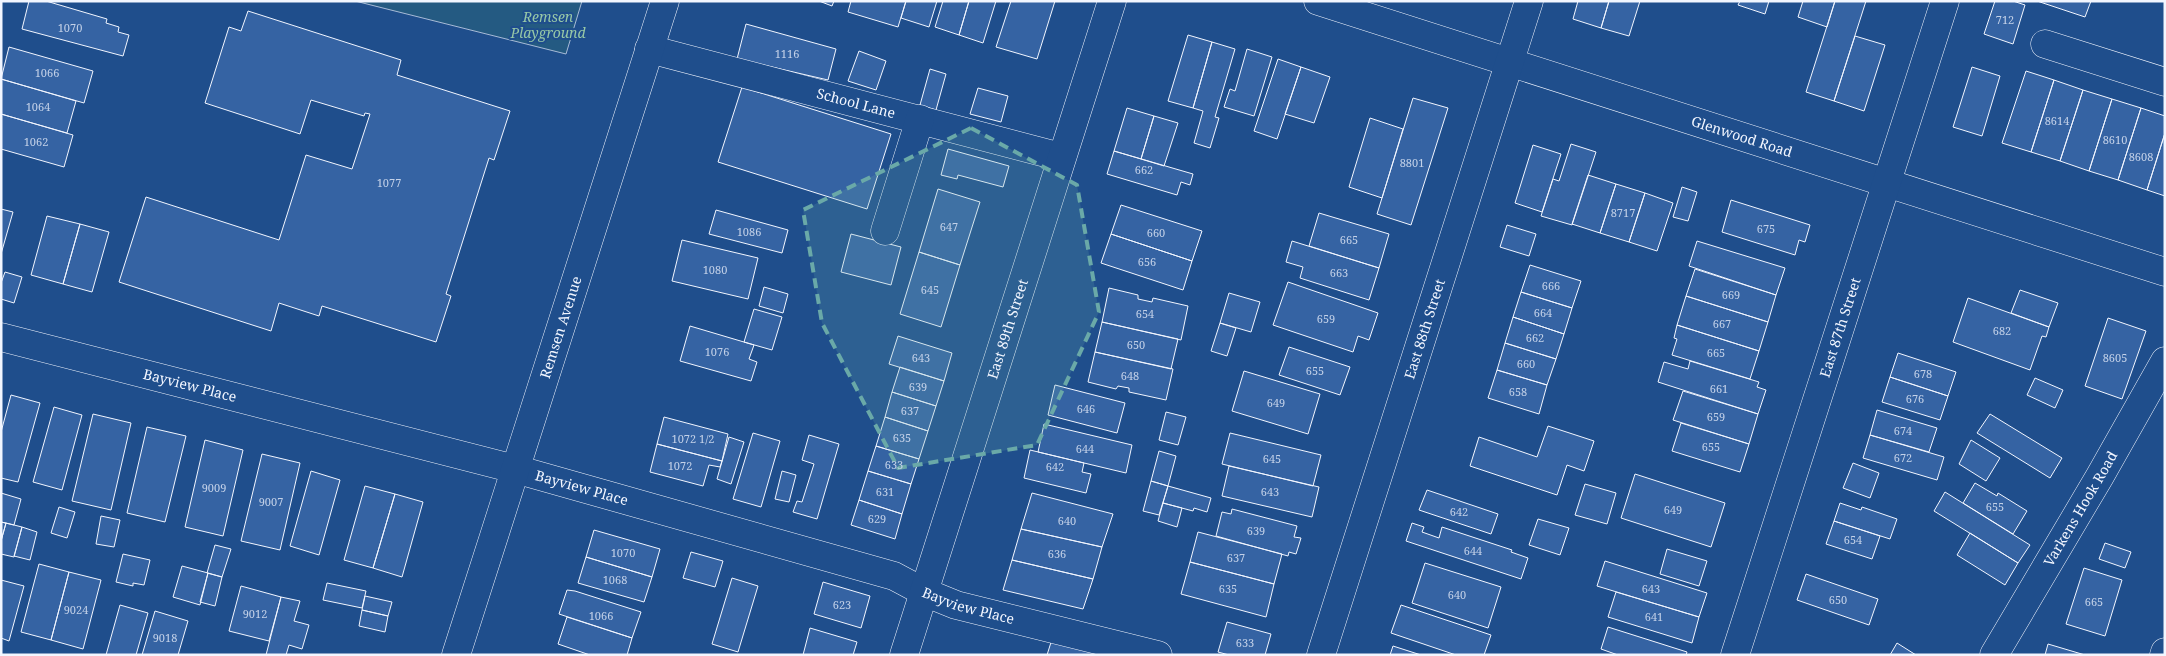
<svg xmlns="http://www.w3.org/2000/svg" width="2166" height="656" font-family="'Noto Serif',serif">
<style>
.green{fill:#245a82;stroke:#a8bbd7}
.building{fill:#3563a3;stroke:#f2f6ff}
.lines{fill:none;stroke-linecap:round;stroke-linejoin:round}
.minor-casing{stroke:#f2f6ff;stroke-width:29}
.major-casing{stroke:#f2f6ff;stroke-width:29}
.minor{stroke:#1f4e8c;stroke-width:28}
.major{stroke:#1f4e8c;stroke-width:28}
.marked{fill:#6aa9a8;fill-opacity:0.2;stroke:#6aa9a8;stroke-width:4;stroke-dasharray:10 6;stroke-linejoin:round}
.labels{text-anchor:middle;stroke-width:4;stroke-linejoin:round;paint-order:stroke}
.number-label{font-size:11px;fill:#c3d1e8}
.park-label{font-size:14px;font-style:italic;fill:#97c8a6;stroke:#1f4e8c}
.street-label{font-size:14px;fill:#f2f6ff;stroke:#1f4e8c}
</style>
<rect width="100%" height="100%" fill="#1f4e8c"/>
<path class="green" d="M355 1H582L566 54Z"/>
<path class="building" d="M29 1H46L107 19 106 23 119 27 118 32 129 35 123 56 22 29Z
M819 1H834L832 6Z
M851 1H906L898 27 848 12Z
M906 1H937L929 27 901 18Z
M943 1H969L959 35 935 27Z
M969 1H996L983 43 959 35Z
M1011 1H1055L1037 59 996 47Z
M1578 1H1609L1601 28 1573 19Z
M1609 1H1640L1629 36 1601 28Z
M1740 1H1769L1765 14 1738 5Z
M1803 1H1835L1827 27 1798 17Z
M1835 1H1866L1834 101 1806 92Z
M1995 1H2013L2025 5 2013 44 1984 34Z
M2037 1H2091L2085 17Z
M248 11 401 60 397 75 510 111 494 160 489 158 446 294 451 296 436 342 322 306 319 316 279 303 271 331 119 282 146 197 279 240 306 155 352 169 370 114 365 113 364 116 311 100 300 134 205 103 229 27 241 31Z
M746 24 836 49 828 80 737 59Z
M1188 35 1212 42 1193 108 1168 101Z
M1855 36 1885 45 1864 111 1834 101Z
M1212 42 1235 49 1215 117 1219 118 1210 148 1194 143 1203 111 1193 108Z
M9 47 93 71 84 103 1 79Z
M1247 49 1272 57 1254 116 1224 107 1230 89 1235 91Z
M859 51 886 61 876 90 848 81Z
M1278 59 1301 67 1277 139 1254 131Z
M1301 67 1330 77 1314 123 1285 114Z
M1972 67 2000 76 1982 136 1953 127Z
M930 69 946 74 936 110 920 105Z
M2026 71 2054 80 2031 152 2002 143Z
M1 79 76 101 67 133 1 114Z
M2054 80 2083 90 2060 161 2031 152Z
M742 87 891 134 867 209 718 162Z
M978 88 1008 96 1001 122 970 114Z
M2083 90 2112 99 2089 171 2060 161Z
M1413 98 1448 108 1411 225 1377 214Z
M2112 99 2141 108 2118 180 2089 171Z
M1127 108 1154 116 1141 159 1114 151Z
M2141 108 2165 116V133L2147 190 2118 180Z
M1 114 73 135 64 167 1 149Z
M1154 116 1178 123 1164 166 1141 159Z
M1370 118 1403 129 1382 198 1349 187Z
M2165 133V196L2147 190Z
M1571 144 1596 152 1572 225 1541 216 1553 179 1559 181Z
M1533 145 1561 154 1542 212 1515 203Z
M948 149 1009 166 1003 187 958 175 957 179 941 175Z
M1114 151 1193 174 1190 185 1181 182 1177 195 1107 174Z
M1588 175 1616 184 1600 233 1572 224Z
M1616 184 1645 193 1629 242 1600 233Z
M1682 187 1697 192 1688 221 1673 217Z
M938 189 980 202 960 265 919 252Z
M1645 193 1673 203 1657 251 1629 242Z
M1731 200 1810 225 1805 242 1799 240 1795 255 1722 232Z
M1121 205 1202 231 1192 261 1111 234Z
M1 209 13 212 1 254Z
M716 210 788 230 782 253 709 234Z
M1319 213 1389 234 1379 268 1309 246Z
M47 216 80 224 63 284 31 275Z
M80 224 109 232 92 292 63 284Z
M1507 225 1536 234 1529 256 1500 247Z
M851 234 901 247 891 285 841 272Z
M1111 234 1192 261 1183 290 1101 263Z
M682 240 758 258 748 299 672 281Z
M1292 241 1379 268 1369 300 1300 278 1303 267 1286 262Z
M1697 241 1785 268 1776 295 1689 266Z
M919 252 960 265 941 327 900 314Z
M1530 265 1581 281 1572 308 1521 292Z
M1695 269 1776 295 1768 322 1686 296Z
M5 272 22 277 14 303 1 299V283Z
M1288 282 1378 313 1369 340 1358 336 1353 352 1273 325Z
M764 287 788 294 783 313 759 306Z
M1109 288 1138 295V299L1152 302 1153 298 1188 306 1181 340 1102 322Z
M2020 290 2058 303 2049 327 2011 313Z
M1521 292 1572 308 1564 334 1513 317Z
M1229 293 1260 302 1251 332 1220 323Z
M1686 296 1768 322 1759 351 1677 325Z
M1968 298 2049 327 2046 337 2042 336 2030 370 1953 342Z
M754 309 782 317 772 350 744 342Z
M1513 317 1564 334 1556 359 1505 343Z
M2108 318 2146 331 2122 399 2085 386Z
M1102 322 1178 339 1171 369 1095 352Z
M1220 323 1236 328 1227 356 1211 351Z
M1677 325 1759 351 1750 379 1672 355 1677 339 1674 338Z
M690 326 754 345 749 359 757 362 751 381 680 361Z
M898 336 952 353 944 381 889 364Z
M1505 343 1556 359 1547 385 1497 370Z
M1289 347 1350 367 1340 395 1279 375Z
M1095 352 1173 369 1166 400 1129 392V388L1118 386 1116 389 1088 382Z
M1898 353 1956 372 1948 396 1890 377Z
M1690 361 1759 382 1757 387 1766 390 1758 414 1658 382 1664 362 1688 369Z
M900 367 944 381 936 406 892 392Z
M1497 370 1547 385 1539 414 1488 398Z
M1244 371 1320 394 1308 434 1232 411Z
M1890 377 1948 396 1940 420 1882 402Z
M2035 378 2063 390 2055 408 2027 395Z
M1055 385 1125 403 1117 433 1048 415Z
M1683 391 1758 414 1749 444 1673 420Z
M892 392 936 406 928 431 885 417Z
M11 395 40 403 18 482 1 478V432Z
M54 407 82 415 62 490 33 482Z
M1877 410 1937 428 1929 452 1870 435Z
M1166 412 1186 417 1178 445 1159 440Z
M93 414 131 423 111 510 72 501Z
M1990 414 2062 458 2050 478 1977 433Z
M664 417 728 434 722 461 657 444Z
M885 417 928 431 919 459 876 446Z
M1681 423 1749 444 1740 472 1672 451Z
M1044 424 1132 445 1126 473 1038 452Z
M1548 426 1594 441 1584 471 1567 465 1557 495 1470 466 1479 437 1537 457Z
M147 427 186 436 165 522 127 513Z
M753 433 780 441 761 507 733 499Z
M1230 433 1321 455 1313 486 1222 464Z
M809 435 839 444 817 519 793 512 797 501 802 502 814 464 802 460Z
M1870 435 1944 457 1937 480 1863 458Z
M729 437 744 442 731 484 717 479Z
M205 440 243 450 223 536 185 527Z
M1971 440 2000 458 1986 481 1959 464Z
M657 444 722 461 720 467 709 465 703 486 650 472Z
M876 446 919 459 911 484 868 471Z
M1030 450 1084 463 1082 472 1091 474 1086 493 1024 478Z
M1159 451 1176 456 1168 486 1151 481Z
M262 454 300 463 280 550 241 541Z
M1853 463 1879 473 1870 498 1843 488Z
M1229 466 1319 487 1312 517 1222 496Z
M311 471 340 480 319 555 290 546Z
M782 471 796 475 789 502 775 499Z
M868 471 911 484 902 514 859 500Z
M1635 474 1725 503 1711 547 1621 518Z
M1151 481 1168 486 1159 515 1143 511Z
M1975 483 1997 496 1998 493 2027 511 2013 534 1963 503Z
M1585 484 1616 493 1607 524 1575 515Z
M365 486 395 494 373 568 344 560Z
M1168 486 1211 498 1207 512 1194 508 1193 511 1163 503Z
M1427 490 1498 514 1491 534 1419 510Z
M1945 492 2030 545 2018 563 1934 511Z
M1 493 21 499 14 525 1 522Z
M1032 493 1113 514 1102 547 1021 529Z
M395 494 423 502 402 577 373 568Z
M859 500 902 514 895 539 851 525Z
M1163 503 1182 508 1177 527 1158 521Z
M1840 503 1861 510 1862 507 1897 519 1890 539 1834 521Z
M59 507 75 512 67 538 51 533Z
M1232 509 1297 526 1294 537 1301 538 1296 554 1289 552 1288 556 1216 536 1222 512 1231 514Z
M101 516 120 520 114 547 96 544Z
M1538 519 1569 528 1560 555 1529 545Z
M1834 521 1880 536 1872 559 1826 544Z
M1 522 6 523 1 541Z
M6 523 22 527 14 557 1 554V541Z
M1412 523 1424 527 1422 532 1439 538 1442 527 1512 550 1511 552 1528 558 1521 579 1406 541Z
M22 527 37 532 30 560 14 556Z
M1021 529 1102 547 1093 579 1012 560Z
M594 530 660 549 652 577 586 557Z
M1198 532 1282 554 1274 584 1190 562Z
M1970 533 2018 563 2005 585 1957 555Z
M2105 543 2131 552 2125 568 2099 559Z
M215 545 231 549 222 577 207 573Z
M1667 549 1707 561 1699 586 1660 574Z
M691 552 723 561 715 587 683 578Z
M123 554 150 560 144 585 133 583V586L116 582Z
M586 557 652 577 644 602 578 583Z
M1012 560 1093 579 1083 609 1003 590Z
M1605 561 1707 593 1699 617 1597 586Z
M1190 562 1274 584 1266 617 1181 594Z
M1425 563 1501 587 1488 628 1412 603Z
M39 564 69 572 51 640 21 632Z
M182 566 208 573 200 605 173 597Z
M2084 568 2122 580 2105 636 2066 624Z
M69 572 101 580 83 649 51 640Z
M208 573 222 577 215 606 200 602Z
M1806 574 1878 599 1869 625 1797 600Z
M732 578 758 586 738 652 712 644Z
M1 580 24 586 9 641 1 638Z
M823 582 870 596 861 628 814 614Z
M327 583 366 591 362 608 323 600Z
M241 586 281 597 269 641 229 631Z
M567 590 575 591 641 612 632 638 559 614Z
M1616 592 1699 617 1692 643 1608 617Z
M365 596 392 602 388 616 362 610Z
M281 597 300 601 294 621 309 625 302 649 289 645 286 655H266Z
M120 605 148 613 136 655H106Z
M1401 605 1491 635 1484 655H1456L1391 633Z
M362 610 388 616 385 632 359 626Z
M155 611 188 621 178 655H142Z
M567 617 632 638 627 655H590L558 644Z
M1227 622 1271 634 1265 655H1229L1218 652Z
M1608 627 1687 652 1686 655H1618L1601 649Z
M810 628 857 642 853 655H803Z
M1053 636 1114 655H1047Z
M1897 643 1916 655H1890Z
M2048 644 2085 655H2045Z
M1393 646 1421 655H1390Z"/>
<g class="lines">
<defs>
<g id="minor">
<path id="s1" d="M1318 1 2165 272"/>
<path d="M2045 44 2165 82"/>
<path id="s2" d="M649 49 1061 157"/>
<path d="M885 231 920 119"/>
<path id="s3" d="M1 337 515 469 894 576 924 592 956 605 1158 655"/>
<path id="s4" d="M904 655 1112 1"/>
<path id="s5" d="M1321 655 1529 1"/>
<path id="s6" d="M1735 655 1945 1"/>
<path id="s7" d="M1994 655 2100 476 2165 361"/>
<path d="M2164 655 2165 652"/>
</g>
<g id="major">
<path id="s8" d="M456 655 665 1"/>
</g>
</defs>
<use href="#minor" class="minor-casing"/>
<use href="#major" class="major-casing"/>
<use href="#minor" class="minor"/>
<use href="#major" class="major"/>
</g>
<path class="marked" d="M971 128 1077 185 1099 312 1037 445 898 468 822 323 803 210Z"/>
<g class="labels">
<g class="number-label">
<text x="2005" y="24">712</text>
<text x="70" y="32">1070</text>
<text x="787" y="58">1116</text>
<text x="47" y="77">1066</text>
<text x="38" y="111">1064</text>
<text x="2057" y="125">8614</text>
<text x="2115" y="144">8610</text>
<text x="36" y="146">1062</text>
<text x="2141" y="161">8608</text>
<text x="1412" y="167">8801</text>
<text x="1144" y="174">662</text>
<text x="389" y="187">1077</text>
<text x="1623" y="217">8717</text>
<text x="949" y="231">647</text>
<text x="1766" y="233">675</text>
<text x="749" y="236">1086</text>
<text x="1156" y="237">660</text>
<text x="1349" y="244">665</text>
<text x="1147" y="266">656</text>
<text x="715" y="274">1080</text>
<text x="1339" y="277">663</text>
<text x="1551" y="290">666</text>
<text x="930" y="294">645</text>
<text x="1731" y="299">669</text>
<text x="1543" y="317">664</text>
<text x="1145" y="318">654</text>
<text x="1326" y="323">659</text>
<text x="1722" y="328">667</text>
<text x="2002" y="335">682</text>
<text x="1535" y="342">662</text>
<text x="1136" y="349">650</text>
<text x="717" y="356">1076</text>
<text x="1716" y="357">665</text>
<text x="921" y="362">643</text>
<text x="2115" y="362">8605</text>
<text x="1526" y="368">660</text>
<text x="1315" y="375">655</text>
<text x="1923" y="378">678</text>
<text x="1130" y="380">648</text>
<text x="918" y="391">639</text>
<text x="1719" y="393">661</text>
<text x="1518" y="396">658</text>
<text x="1915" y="403">676</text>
<text x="1276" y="407">649</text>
<text x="1086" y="413">646</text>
<text x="910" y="415">637</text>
<text x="1716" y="421">659</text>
<text x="1903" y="435">674</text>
<text x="902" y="442">635</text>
<text x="693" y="443">1072 1/2</text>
<text x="1711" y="451">655</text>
<text x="1085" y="453">644</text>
<text x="1903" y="462">672</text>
<text x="1272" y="463">645</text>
<text x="894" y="469">633</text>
<text x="680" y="470">1072</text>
<text x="1055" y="471">642</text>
<text x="214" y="492">9009</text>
<text x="885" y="496">631</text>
<text x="1270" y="496">643</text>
<text x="271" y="506">9007</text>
<text x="1995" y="511">655</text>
<text x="1673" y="514">649</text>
<text x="1459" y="516">642</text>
<text x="877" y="523">629</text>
<text x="1067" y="525">640</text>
<text x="1256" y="535">639</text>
<text x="1853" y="544">654</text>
<text x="1473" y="555">644</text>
<text x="623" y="557">1070</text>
<text x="1057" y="558">636</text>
<text x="1236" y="562">637</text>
<text x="615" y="584">1068</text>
<text x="1228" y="593">635</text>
<text x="1651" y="593">643</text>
<text x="1457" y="599">640</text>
<text x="1838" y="604">650</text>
<text x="2094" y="606">665</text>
<text x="842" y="609">623</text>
<text x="76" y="614">9024</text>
<text x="255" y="618">9012</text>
<text x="601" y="620">1066</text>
<text x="1654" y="621">641</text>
<text x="165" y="642">9018</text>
<text x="1245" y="647">633</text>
</g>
<g class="park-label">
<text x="548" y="22">Remsen<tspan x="548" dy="16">Playground</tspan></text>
</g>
<g class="street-label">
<text dy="5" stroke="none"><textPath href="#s2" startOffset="214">School Lane</textPath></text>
<text dy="5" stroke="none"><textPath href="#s1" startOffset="445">Glenwood Road</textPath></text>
<text dy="5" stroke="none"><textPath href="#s8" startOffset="344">Remsen Avenue</textPath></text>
<text dy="5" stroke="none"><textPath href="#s4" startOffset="342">East 89th Street</textPath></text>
<text dy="5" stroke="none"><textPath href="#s5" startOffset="342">East 88th Street</textPath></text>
<text dy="5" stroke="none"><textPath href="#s6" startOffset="344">East 87th Street</textPath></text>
<text dy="5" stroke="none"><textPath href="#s3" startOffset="195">Bayview Place</textPath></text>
<text dy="5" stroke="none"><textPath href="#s3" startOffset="600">Bayview Place</textPath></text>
<text dy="5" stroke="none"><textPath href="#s7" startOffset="170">Varkens Hook Road</textPath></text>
<text dy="5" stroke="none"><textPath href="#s3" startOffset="1005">Bayview Place</textPath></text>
</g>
</g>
<rect width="2166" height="656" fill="none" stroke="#f2f6ff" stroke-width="5"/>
</svg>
